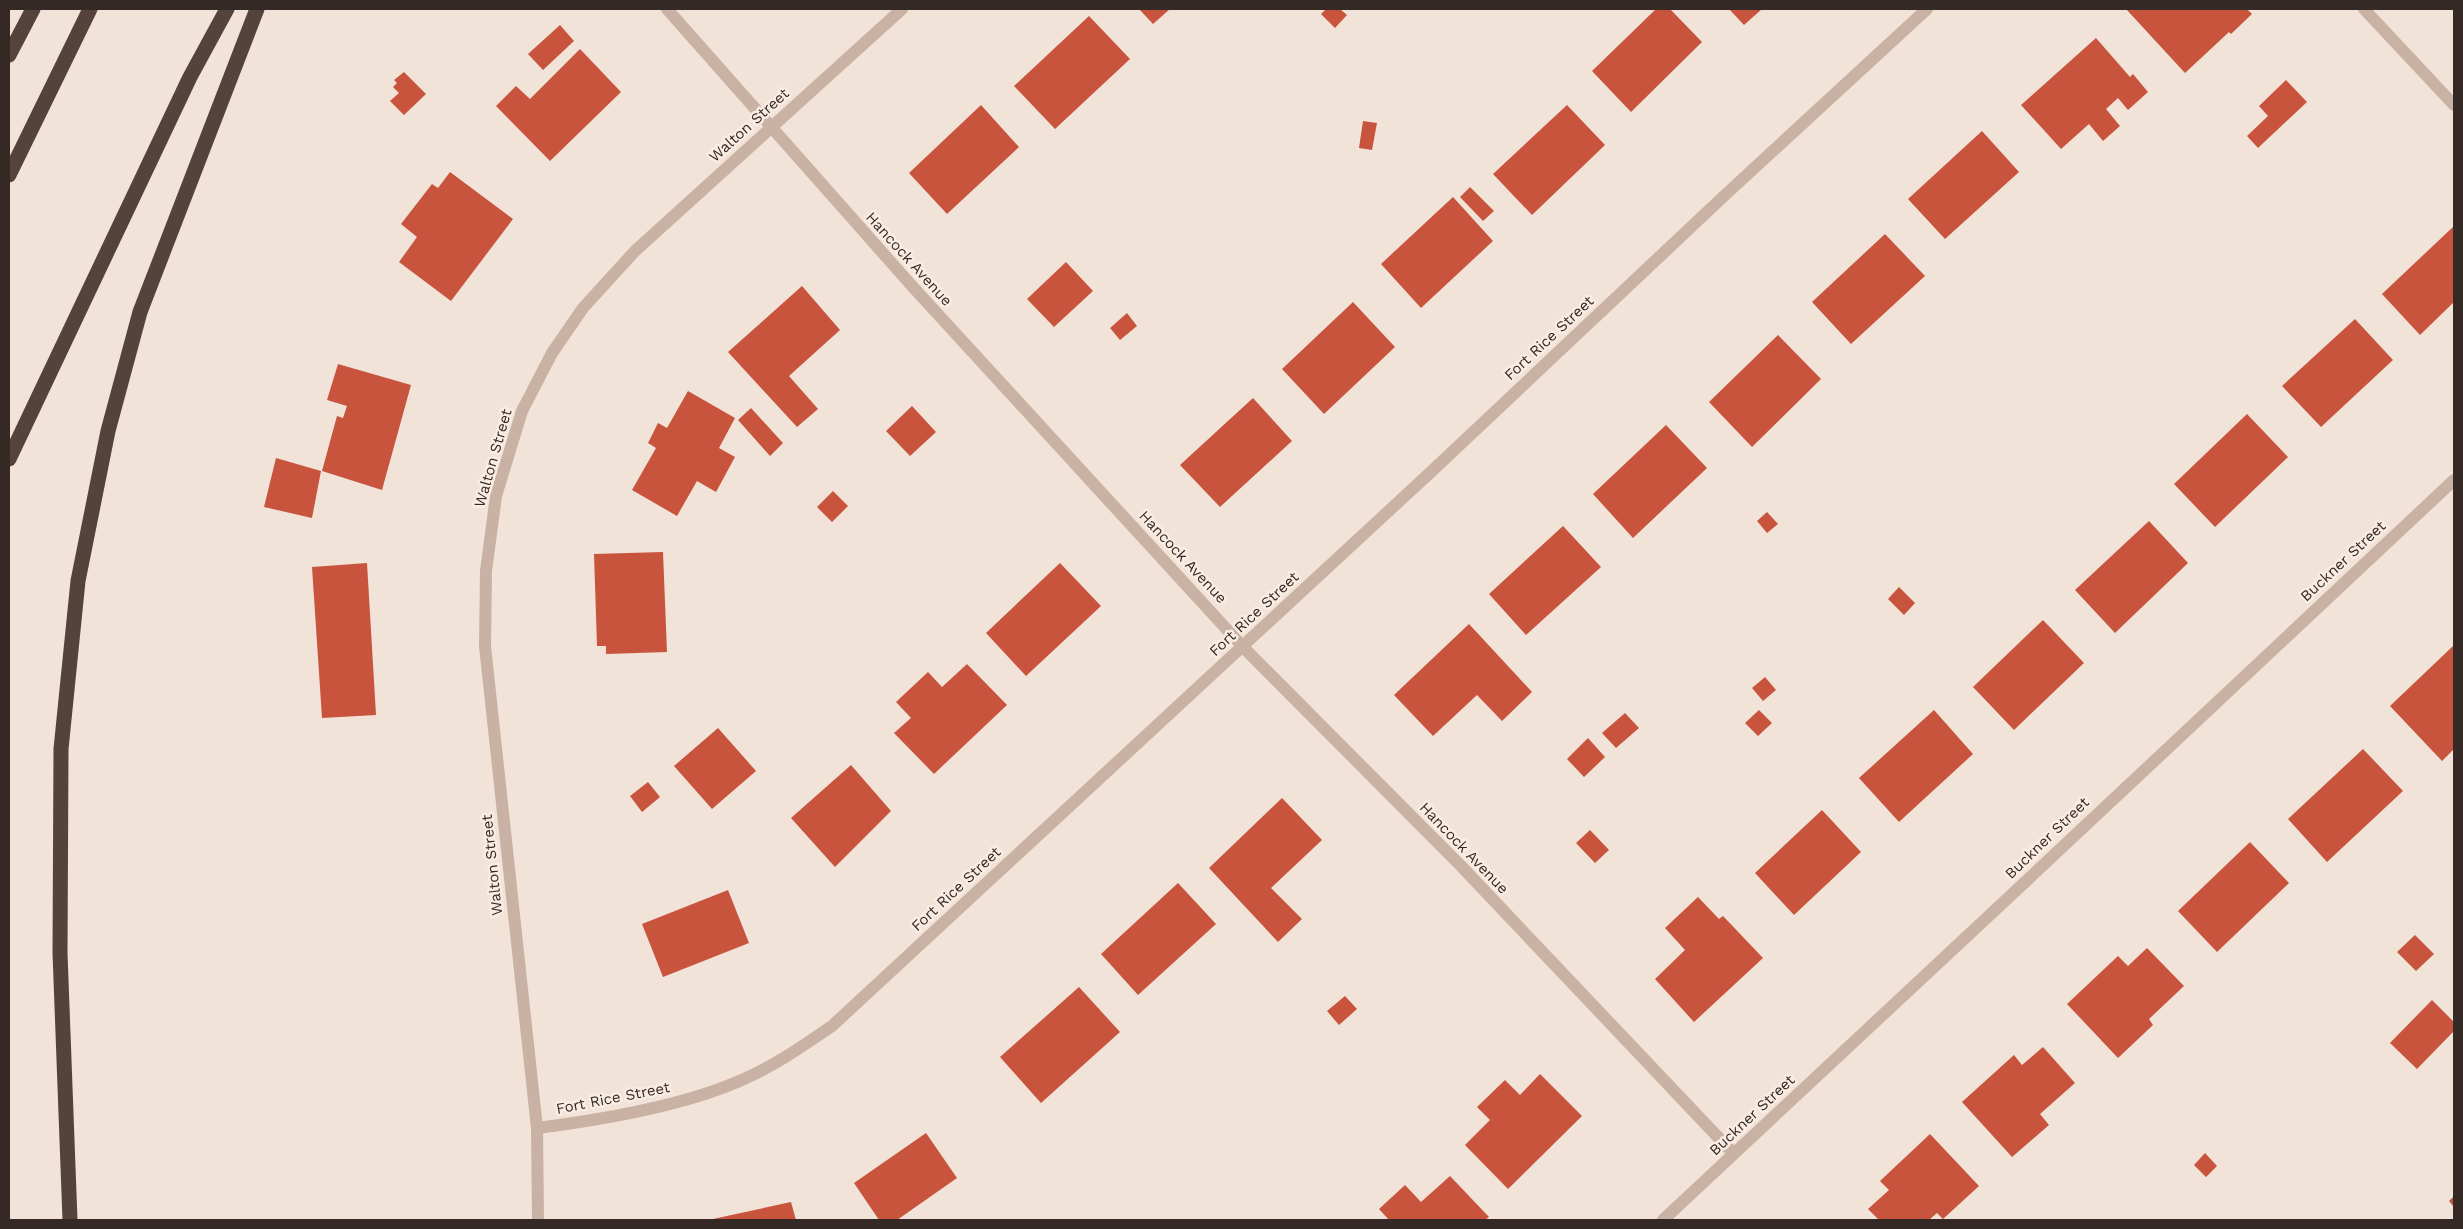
<svg xmlns="http://www.w3.org/2000/svg" width="2463" height="1229" font-family="'Work Sans',sans-serif">
<style>
.building{fill:#c8543e}
.lines{fill:none;stroke-linecap:round;stroke-linejoin:round}
.minor{stroke:#c9b1a3;stroke-width:12}
.highway{stroke:#55423c;stroke-width:15}
.labels{text-anchor:middle;stroke-width:5;stroke-linejoin:round;paint-order:stroke}
.street-label{font-size:15px;fill:#342925;stroke:#f9ede3}
</style>
<rect width="100%" height="100%" fill="#f1e3d7"/>
<path class="building" d="M1139 9H1170L1153 24Z
M1326 9H1340L1347 15 1335 28 1321 14Z
M1656 9H1670L1702 42 1631 112 1592 71Z
M1729 9H1762L1744 25Z
M2126 9H2247L2252 14 2231 34 2229 32 2185 73Z
M1089 16 1130 59 1055 129 1014 86Z
M560 25 574 41 543 70 528 54Z
M2096 38 2130 77 2133 74 2148 92 2128 110 2118 98 2106 109 2120 126 2103 141 2089 124 2061 149 2021 105Z
M580 49 621 92 550 161 496 106 516 86 530 99Z
M404 72 426 94 404 115 390 101 399 93 393 87 397 83 394 80Z
M2286 80 2307 102 2258 148 2247 136 2268 116 2259 106Z
M981 105 1019 147 947 214 909 173Z
M1567 105 1605 145 1532 215 1493 174Z
M1363 121 1377 123 1372 150 1359 148Z
M1982 131 2019 172 1945 239 1908 199Z
M450 172 513 219 451 301 399 262 417 237 401 224 432 184 438 188Z
M1470 187 1494 211 1483 221 1460 197Z
M1453 197 1493 241 1421 308 1381 264Z
M2454 226V302L2420 335 2382 294Z
M1885 234 1925 276 1851 344 1812 302Z
M1066 262 1093 291 1054 327 1027 299Z
M802 286 840 330 789 376 818 409 797 427 728 352Z
M1353 302 1395 347 1324 414 1282 369Z
M1127 313 1137 326 1120 340 1110 328Z
M2355 319 2393 360 2321 427 2282 386Z
M1778 335 1821 379 1752 447 1709 402Z
M338 364 411 385 382 490 322 471 337 416 343 418 347 406 327 400Z
M688 391 735 418 719 448 735 457 716 492 697 481 677 516 632 490 656 448 648 443 658 423 667 428Z
M1253 398 1292 441 1220 507 1180 465Z
M912 406 936 432 910 456 886 431Z
M751 408 783 443 770 456 738 420Z
M2247 414 2288 457 2215 527 2174 484Z
M1666 425 1707 468 1633 538 1593 494Z
M276 458 321 471 312 518 264 507Z
M833 491 848 506 832 522 817 507Z
M1767 512 1778 524 1767 533 1757 521Z
M2149 521 2188 563 2115 633 2075 590Z
M1563 526 1601 567 1526 635 1489 594Z
M663 552 667 652 606 654V646H597L594 554Z
M367 563 376 715 322 718 312 567Z
M1060 563 1101 606 1026 676 986 633Z
M1899 587 1915 603 1904 615 1888 599Z
M2043 620 2084 663 2014 730 1973 687Z
M1469 624 1532 692 1502 721 1477 695 1433 736 1394 695Z
M2453 646 2454 749 2442 761 2390 706Z
M967 664 1007 705 934 774 894 733 911 718 896 702 928 672 942 687Z
M1765 677 1776 690 1763 701 1752 688Z
M1759 710 1772 723 1758 736 1745 723Z
M1934 710 1973 754 1899 822 1859 778Z
M1625 713 1639 728 1616 748 1602 733Z
M718 728 756 771 712 809 674 766Z
M1588 738 1605 757 1584 777 1567 759Z
M2363 749 2403 791 2327 862 2288 819Z
M851 765 891 811 835 867 791 818Z
M648 782 660 797 642 812 630 796Z
M1282 798 1322 840 1271 888 1302 919 1278 942 1209 868Z
M1822 810 1861 852 1794 915 1755 873Z
M1590 830 1609 850 1595 863 1576 843Z
M2250 842 2289 883 2217 952 2178 911Z
M1178 883 1216 924 1138 995 1101 954Z
M728 890 749 943 663 977 642 924Z
M1698 897 1719 919 1723 916 1763 958 1694 1022 1655 979 1685 950 1665 928Z
M2415 935 2434 954 2416 971 2397 952Z
M2147 948 2184 986 2149 1019 2153 1025 2118 1058 2067 1004 2118 956 2128 966Z
M1079 987 1120 1032 1041 1103 1000 1057Z
M1345 996 1357 1009 1339 1025 1327 1011Z
M2432 1000 2454 1022V1031L2417 1069 2390 1043Z
M2043 1047 2075 1083 2040 1114 2049 1125 2012 1157 1962 1102 2014 1055 2022 1065Z
M1540 1074 1582 1116 1508 1189 1465 1145 1490 1120 1477 1107 1505 1080 1520 1095Z
M926 1133 957 1178 897 1220H879L854 1183Z
M1930 1134 1979 1186 1943 1219 1937 1213 1929 1220H1879L1868 1209 1889 1190 1880 1181Z
M2205 1153 2217 1166 2206 1177 2194 1165Z
M1450 1176 1489 1217 1485 1220H1389L1379 1209 1405 1185 1421 1202Z
M2454 1196V1207L2449 1201Z
M791 1202 796 1220H713V1219Z"/>
<g class="lines">
<path class="minor" d="M667 9 912 286 1243 647 1462 867 1734 1154
M2364 9 2454 105
M537 1128C600 1120 687 1105 744 1079 776 1065 804 1045 832 1026L1433 470 1724 196 1927 9
M538 1220 537 1128 485 646 486 571 496 496 522 411 552 353 583 308 635 251 902 9
M1663 1220C1928 975 2190 726 2454 480"/>
<path class="highway" d="M9 55 33 9
M9 175 90 9
M9 459 190 77 227 9
M70 1220 60 953 61 749 78 581 108 431 140 312 257 9"/>
</g>
<g class="labels">
<g class="street-label">
<text transform="translate(749 125) rotate(-42)" y="5">Walton Street</text>
<text transform="translate(909 259) rotate(48)" y="5">Hancock Avenue</text>
<text transform="translate(1549 338) rotate(-43)" y="5">Fort Rice Street</text>
<text transform="translate(493 458) rotate(-74)" y="5">Walton Street</text>
<text transform="translate(1183 557) rotate(47)" y="5">Hancock Avenue</text>
<text transform="translate(2343 561) rotate(-43)" y="5">Buckner Street</text>
<text transform="translate(1254 614) rotate(-43)" y="5">Fort Rice Street</text>
<text transform="translate(2047 838) rotate(-44)" y="5">Buckner Street</text>
<text transform="translate(1464 848) rotate(46)" y="5">Hancock Avenue</text>
<text transform="translate(492 865) rotate(-96)" y="5">Walton Street</text>
<text transform="translate(956 889) rotate(-43)" y="5">Fort Rice Street</text>
<text transform="translate(613 1098) rotate(-11)" y="5">Fort Rice Street</text>
<text transform="translate(1752 1115) rotate(-43)" y="5">Buckner Street</text>
</g>
</g>
<rect width="2463" height="1229" fill="none" stroke="#342925" stroke-width="20"/>
</svg>
